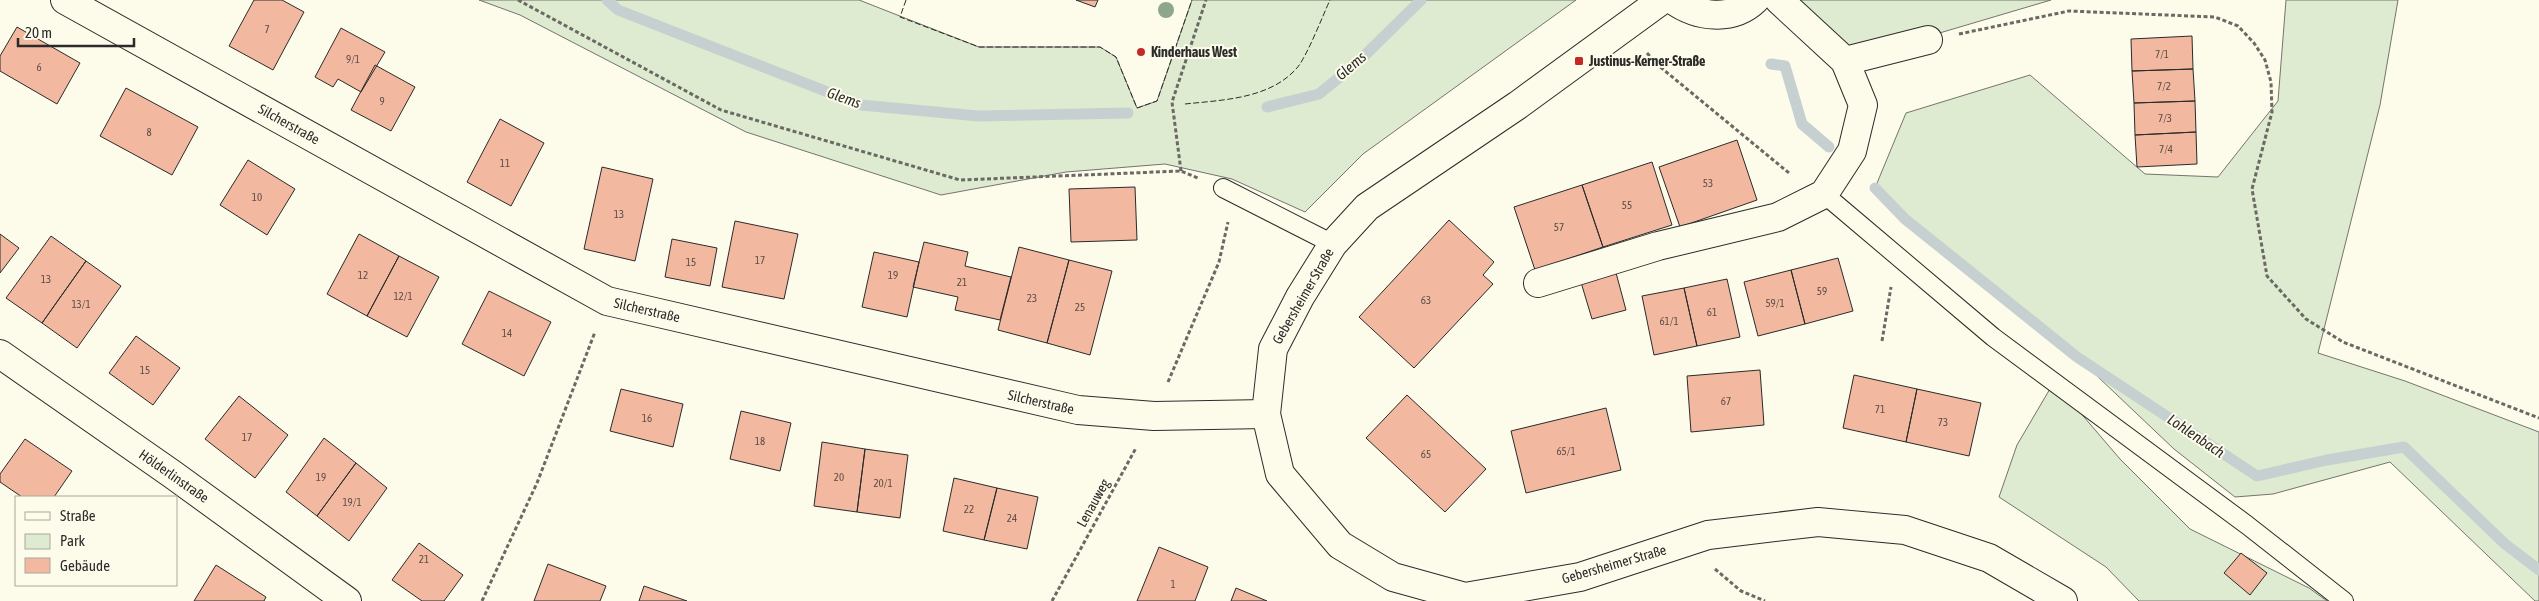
<svg xmlns="http://www.w3.org/2000/svg" width="2539" height="601" font-family="'Asap Condensed',sans-serif">
<style>
.green{fill:#deebd1;stroke:#74746e}
.lines{fill:none;stroke-linecap:round;stroke-linejoin:round}
.stream{stroke:#c7d0d0;stroke-width:11}
.building{fill:#f2b8a0;stroke:#2b2b2b}
.service-casing{stroke:#2b2b2b;stroke-width:20}
.minor-casing{stroke:#2b2b2b;stroke-width:30}
.secondary-casing{stroke:#2b2b2b;stroke-width:30}
.path{stroke:#6a6964;stroke-width:3;stroke-dasharray:4 2.5;stroke-linecap:butt}
.service{stroke:#fdfbea;stroke-width:18}
.minor{stroke:#fdfbea;stroke-width:28}
.secondary{stroke:#fdfbea;stroke-width:28}
.fence{stroke:#2b2b2b;stroke-width:1;stroke-dasharray:6 2.5;stroke-linecap:butt}
.tree{fill:#8ea78a}
.poi-dot{fill:#c62828;stroke:#fdfbea;stroke-width:2}
.labels{text-anchor:middle;stroke-width:4;stroke-linejoin:round;paint-order:stroke}
.number-label{font-size:11px;fill:#5d4e48}
.poi-label{font-size:14px;font-weight:bold;fill:#2b2b2b;stroke:#fdfbea;text-anchor:start}
.street-label{font-size:14px;fill:#2b2b2b;stroke:#fdfbea}
.water-label{font-size:15px;font-style:italic;fill:#2b2b2b;stroke:#fdfbea}
</style>
<rect width="100%" height="100%" fill="#fdfbea"/>
<path class="green" d="M479 0H859L979 47H1100L1116 57 1137 108 1157 101 1192 0H1576L1363 154 1305 212 1232 179 1165 164 1066 172 941 195 746 132 520 15Z
M1779 0H2051L1845 61Z
M2286 0H2398L2380 105 2318 353 2405 381 2539 432V601H2535L2390 462 2273 494 2235 497 2174 449 2077 357 1905 219 1875 188 1906 113 2030 75 2145 174 2218 177 2278 101Z
M2054 382 2120 459 2190 529 2309 588 2327 601H2139L2106 567 1999 497 2017 445Z"/>
<g class="lines">
<path class="stream" d="M607 0 618 10 861 105 978 116 1128 113
M1771 64 1785 66 1802 124 1829 147
M1267 107 1319 94 1358 62 1421 0
M1875 188 1905 219 2077 357 2257 476 2327 460 2404 447 2505 544 2539 570"/>
</g>
<path class="building" d="M254 0H282L304 12 273 70 229 46Z
M1076 0H1098L1095 7Z
M17 27 80 63 57 104 0 71V56Z
M341 28 385 52 361 92 338 79 333 87 315 77Z
M2192 36 2193 69 2132 71 2131 39Z
M375 65 415 87 391 131 351 110Z
M2193 69 2195 101 2134 103 2132 71Z
M126 88 198 127 172 175 100 136Z
M2195 101 2196 132 2135 135 2134 103Z
M500 119 544 143 511 206 467 182Z
M2196 132 2197 164 2137 167 2135 135Z
M1737 140 1757 200 1680 227 1659 167Z
M248 160 295 189 267 235 220 205Z
M1652 162 1672 225 1603 247 1582 185Z
M602 167 653 179 635 261 584 249Z
M1582 185 1603 247 1535 270 1514 207Z
M1135 187 1137 240 1071 242 1069 189Z
M1449 220 1494 262 1483 275 1493 284 1414 368 1359 317Z
M735 221 798 234 784 299 722 287Z
M0 234 19 248 0 273Z
M359 234 399 256 367 316 327 294Z
M51 236 86 261 42 323 6 298Z
M672 239 717 248 710 286 665 277Z
M924 242 968 252 965 266 1011 277 1000 320 955 310 958 297 913 287Z
M1019 247 1069 260 1047 343 998 330Z
M874 252 919 262 907 317 862 307Z
M399 256 439 277 407 337 367 316Z
M1838 258 1853 311 1805 324 1791 270Z
M1069 260 1112 271 1090 355 1047 343Z
M86 261 121 286 77 348 42 323Z
M1615 269 1626 310 1592 319 1580 279Z
M1791 270 1805 324 1758 336 1744 282Z
M1727 279 1740 337 1697 346 1684 288Z
M1684 288 1697 346 1654 355 1642 296Z
M489 291 551 322 524 376 462 344Z
M136 336 180 368 153 405 109 373Z
M1760 370 1764 425 1691 432 1687 376Z
M1854 375 1917 389 1906 442 1843 428Z
M621 389 683 404 673 447 610 431Z
M1917 389 1981 403 1969 456 1906 442Z
M1407 395 1486 469 1445 512 1366 438Z
M239 396 288 435 255 478 205 439Z
M1606 408 1621 470 1526 493 1511 431Z
M741 411 791 423 780 471 730 459Z
M324 438 356 463 317 516 286 492Z
M25 439 72 471 54 497H22L0 482V474Z
M822 442 865 449 857 512 814 506Z
M865 449 908 455 900 518 857 512Z
M356 463 387 488 349 541 317 516Z
M954 478 997 488 984 540 943 531Z
M997 488 1038 497 1027 549 984 540Z
M419 543 463 575 444 601H422L392 580Z
M1159 547 1208 567 1195 601H1137Z
M2241 553 2267 573 2250 595 2224 573Z
M548 564 606 586 600 601H534Z
M216 565 266 597 264 601H194Z
M644 586 687 601H639Z
M1236 588 1267 601H1231Z"/>
<g class="lines">
<defs>
<path id="service" d="M1223 188 1333 244
M1824 194 1993 337 2247 525 2344 601"/>
<path id="minor" d="M65 0 607 301 1078 410 1154 416 1266 414
M1845 61 1928 40
M1538 283 1658 246 1778 217 1824 194 1852 151 1863 105 1845 61 1779 0
M0 354 172 474 347 601"/>
<path id="secondary" d="M1662 0 1518 105 1367 207 1333 244 1300 297 1273 349 1266 414 1280 474 1340 545 1393 577 1465 597 1580 577 1708 535 1818 522 1905 530 1989 558 2063 601
M1673 0C1697 17 1732 22 1755 0"/>
</defs>
<use href="#service" class="service-casing"/>
<use href="#minor" class="minor-casing"/>
<use href="#secondary" class="secondary-casing"/>
<path class="path" d="M518 0 721 110 960 180 1181 171 1198 178
M1959 34 2069 11 2215 17 2238 26 2254 43 2265 60 2271 82 2272 112 2252 189 2267 276 2306 319 2343 342 2539 418
M1647 53 1659 66 1789 173
M1181 171 1172 102 1206 0
M1882 341 1891 287
M1168 382 1219 262 1228 222
M1715 569 1741 591 1765 601
M482 601 537 483 595 332
M1052 601 1136 448"/>
<use href="#service" class="service"/>
<use href="#minor" class="minor"/>
<use href="#secondary" class="secondary"/>
<path class="fence" d="M906 0 900 17 979 47H1100L1116 57 1137 108 1157 101 1192 0
M1185 104C1222 100 1269 99 1296 69 1306 59 1323 15 1330 0"/>
</g>
<circle class="tree" cx="1166" cy="10" r="8"/>
<g class="poi-dot">
<circle cx="1141" cy="52" r="5"/>
<rect x="1574" y="56" width="10" height="10" rx="2.5"/>
</g>
<g class="labels">
<g class="number-label">
<text x="267" y="33">7</text>
<text x="2162" y="58">7/1</text>
<text x="353" y="63">9/1</text>
<text x="39" y="71">6</text>
<text x="2164" y="90">7/2</text>
<text x="382" y="105">9</text>
<text x="2165" y="122">7/3</text>
<text x="149" y="136">8</text>
<text x="2166" y="153">7/4</text>
<text x="505" y="167">11</text>
<text x="1708" y="187">53</text>
<text x="257" y="201">10</text>
<text x="1627" y="209">55</text>
<text x="619" y="218">13</text>
<text x="1559" y="231">57</text>
<text x="760" y="264">17</text>
<text x="691" y="266">15</text>
<text x="363" y="279">12</text>
<text x="893" y="279">19</text>
<text x="46" y="283">13</text>
<text x="962" y="286">21</text>
<text x="1822" y="295">59</text>
<text x="403" y="300">12/1</text>
<text x="1032" y="302">23</text>
<text x="1426" y="304">63</text>
<text x="1775" y="307">59/1</text>
<text x="81" y="308">13/1</text>
<text x="1080" y="311">25</text>
<text x="1712" y="316">61</text>
<text x="1669" y="325">61/1</text>
<text x="507" y="337">14</text>
<text x="145" y="374">15</text>
<text x="1726" y="405">67</text>
<text x="1880" y="413">71</text>
<text x="647" y="422">16</text>
<text x="1943" y="426">73</text>
<text x="247" y="441">17</text>
<text x="760" y="445">18</text>
<text x="1566" y="455">65/1</text>
<text x="1426" y="458">65</text>
<text x="321" y="481">19</text>
<text x="839" y="481">20</text>
<text x="883" y="487">20/1</text>
<text x="352" y="506">19/1</text>
<text x="969" y="513">22</text>
<text x="1012" y="522">24</text>
<text x="424" y="563">21</text>
<text x="1173" y="588">1</text>
</g>
<g class="poi-label">
<text x="1151" y="57">Kinderhaus West</text>
<text x="1589" y="66">Justinus-Kerner-Straße</text>
</g>
<g class="street-label">
<text transform="translate(289 124) rotate(29)" y="5">Silcherstraße</text>
<text transform="translate(1303 296) rotate(-60)" y="5">Gebersheimer Straße</text>
<text transform="translate(647 310) rotate(13)" y="5">Silcherstraße</text>
<text transform="translate(1041 402) rotate(13)" y="5">Silcherstraße</text>
<text transform="translate(174 476) rotate(35)" y="5">Hölderlinstraße</text>
<text transform="translate(1093 503) rotate(-61)" y="5">Lenauweg</text>
<text transform="translate(1614 564) rotate(-16)" y="5">Gebersheimer Straße</text>
</g>
<g class="water-label">
<text transform="translate(1351 66) rotate(-41)" y="5">Glems</text>
<text transform="translate(844 98) rotate(20)" y="5">Glems</text>
<text transform="translate(2196 436) rotate(34)" y="5">Lohlenbach</text>
</g>
</g>
<rect x="15" y="496" width="162" height="90" fill="#fdfbea" stroke="#a9a89e"/>
<rect x="25" y="512" width="25" height="8" fill="#fdfbea" stroke="#a9a89e"/>
<text x="60" y="521" font-size="15" fill="#2b2b2b">Straße</text>
<rect x="25" y="534" width="25" height="15" fill="#deebd1" stroke="#a9a89e"/>
<text x="60" y="546" font-size="15" fill="#2b2b2b">Park</text>
<rect x="25" y="558" width="25" height="15" fill="#f2b8a0" stroke="#a9a89e"/>
<text x="60" y="571" font-size="15" fill="#2b2b2b">Gebäude</text>
<path d="M18 38v8h116v-8" fill="none" stroke="#2b2b2b" stroke-width="2.5"/>
<text x="25" y="38" font-size="15" fill="#2b2b2b" stroke="#fdfbea" stroke-width="4" paint-order="stroke">20 m</text>
</svg>
